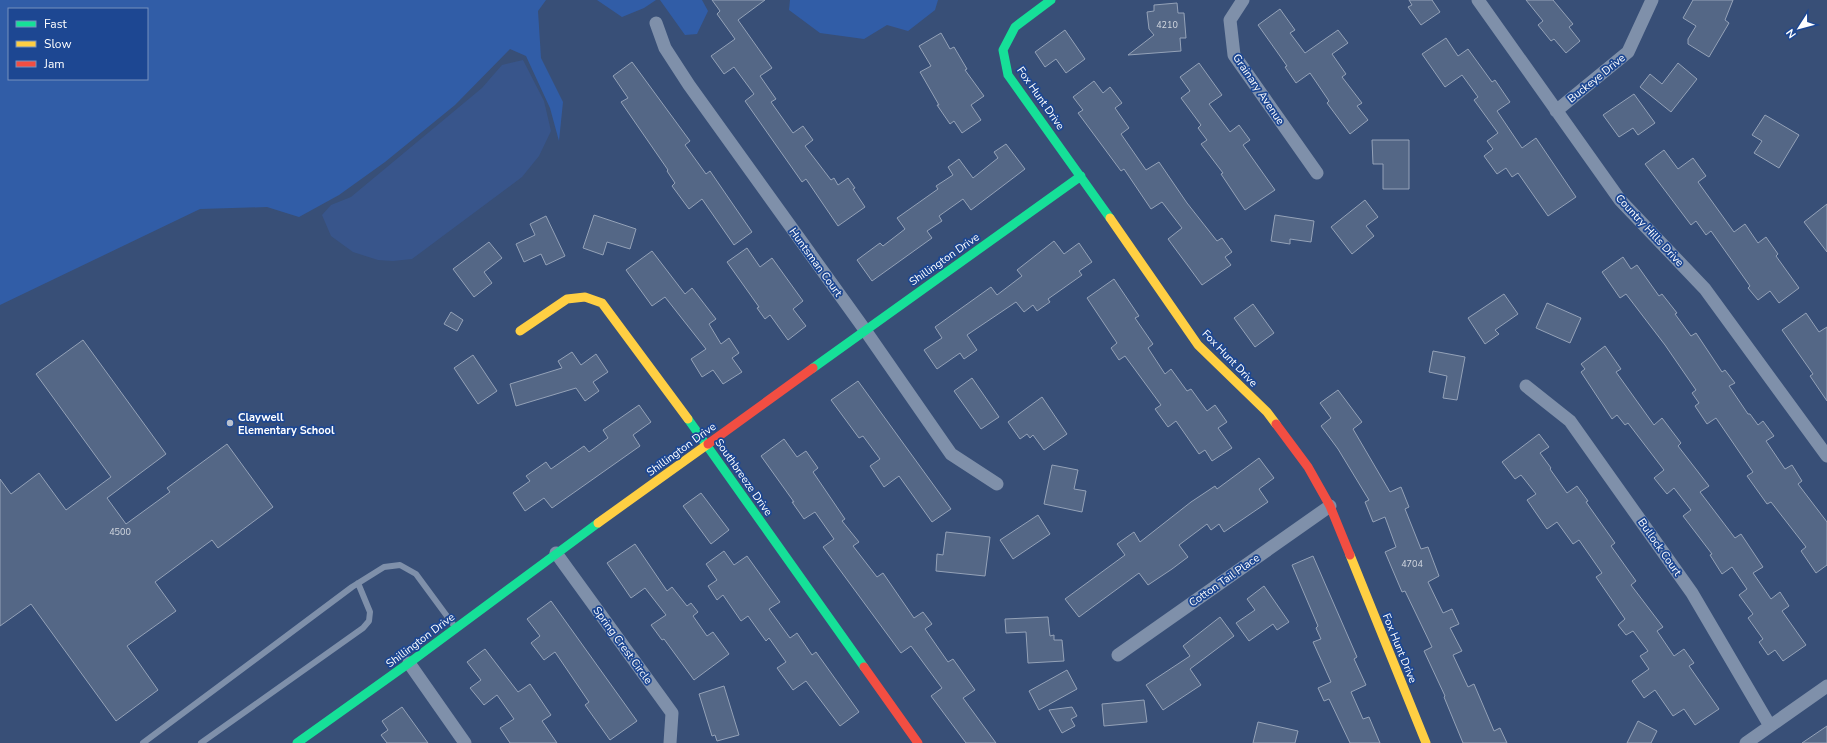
<svg xmlns="http://www.w3.org/2000/svg" width="1827" height="743" font-family="'Nunito Sans',sans-serif">
<style>
.green{fill:#315da7;fill-rule:evenodd}
.water{fill:#38558b}
.building{fill:#546786;stroke:#94a2b8}
.lines{fill:none;stroke-linecap:round;stroke-linejoin:round}
.lane{stroke:#7f90aa;stroke-width:6}
.street{stroke:#7f90aa;stroke-width:13}
.fast{stroke:#16e098;stroke-width:9}
.slow{stroke:#ffcf43;stroke-width:9}
.jam{stroke:#f24e42;stroke-width:9}
.poi-dot{fill:#b9c1cf;stroke:#1d4792;stroke-width:1.5}
.labels{text-anchor:middle;stroke-width:3.5;stroke-linejoin:round;paint-order:stroke}
.number-label{font-size:9px;fill:#d4d9e1}
.street-label{font-size:11px;fill:#fff;stroke:#1d4792}
.poi-label{font-size:11px;font-weight:bold;fill:#fff;stroke:#1d4792;text-anchor:start}
</style>
<rect width="100%" height="100%" fill="#384f77"/>
<path class="green" d="M0 0H546L538 11 541 58 563 102 559 141 550 108 526 56 510 49 455 105 385 162 339 195 299 217 267 207 200 209 0 305ZM9 9H147V79H9Z
M597 0H656L644 8 622 17Z
M660 0H702L708 11 697 34 685 35Z
M790 0H938L935 10 908 31 887 25 864 39 820 33 789 10Z"/>
<path class="water" d="M523 60 544 101 551 131 539 156 522 177 412 259 393 261 378 260 353 252 331 236 322 215 331 205 351 197 482 88 502 65Z"/>
<path class="building" d="M712 0H765L738 20 772 68 760 76 776 99 771 102 793 133 803 126 813 140 805 146 831 180 834 178 838 185 848 178 855 188 853 189 865 207 838 226 806 179 802 182 745 101 754 94 734 67 724 74 711 56 735 39 717 14 720 11Z
M1409 0H1432L1440 12 1421 25 1408 7 1412 5Z
M1526 0H1553L1573 24 1569 27 1580 41 1566 53 1554 39 1551 41 1538 25 1543 21Z
M1693 0H1733L1725 20 1729 23 1709 57 1688 44V39L1696 26 1683 18Z
M1177 3 1178 13H1184L1186 38H1180L1181 51 1128 55 1154 35 1149 29 1147 12 1154 11V5Z
M1280 9 1295 30 1290 33 1305 53 1338 30 1348 43 1332 54 1346 74 1342 77 1362 103 1357 106 1368 120 1350 134 1327 103 1329 101 1310 73 1296 83 1285 67 1287 66 1258 25Z
M1065 30 1085 59 1066 73 1056 59 1045 67 1035 52Z
M941 33 950 49 954 47 967 69 965 70 984 96 971 105 981 120 962 133 954 121 950 124 937 105H939L920 72 931 66 919 46Z
M1446 38 1458 56 1468 49 1492 82 1495 80 1510 102 1497 111 1522 148 1536 138 1576 197 1548 216 1518 173 1512 177 1506 168 1497 174 1484 156 1493 149 1487 141 1498 133 1474 100 1478 97 1462 75 1445 87 1422 54Z
M632 62 690 141 685 145 706 174 710 171 752 232 734 245 702 199 689 209 672 186 675 183 667 171 668 170 621 102 628 98 613 76Z
M1199 63 1222 95 1209 104 1230 132 1239 125 1250 140 1243 145 1275 190 1245 210 1221 174 1223 173 1201 144 1207 140 1198 128 1201 125 1181 98 1190 91 1180 77Z
M1678 63 1697 79 1671 112 1640 87 1650 74 1662 84Z
M1094 81 1103 93 1110 87 1122 103 1115 108 1129 128 1121 134 1146 170 1159 162 1187 203 1217 241 1222 238 1232 252 1225 257 1231 265 1202 285 1168 239 1182 228 1162 202 1151 209 1124 169 1121 171 1078 113 1083 110 1073 97Z
M1634 94 1655 123 1638 135 1633 128 1619 137 1603 115Z
M1765 115 1799 135 1779 168 1754 153 1762 141 1752 135Z
M1372 140H1409V189H1383V164H1373Z
M1006 144 1025 169 971 210 963 199 939 216 942 221 927 231 932 238 872 281 857 260 880 243 883 246 905 229 897 218 938 189 936 186 953 175 948 167 959 159 973 178 998 158 994 152Z
M1664 150 1678 169 1693 158 1706 176 1698 182 1734 232 1745 224 1758 243 1766 237 1778 254 1776 256 1799 288 1779 303 1770 291 1758 300 1748 288 1750 286 1711 231 1706 235 1696 221 1691 225 1645 164Z
M1365 200 1378 217 1366 226 1374 236 1352 254 1331 227Z
M1827 204V252L1804 222Z
M594 215 636 229 630 249 607 242 603 255 583 248Z
M1275 215 1314 221 1311 242 1290 239V244L1271 241Z
M546 216 565 256 546 265 541 254 524 262 516 244 535 235 530 224Z
M1054 241 1064 254 1079 243 1092 262 1079 271 1082 275 1048 299 1050 302 1037 311 1033 305 1024 312 1016 302 967 335 977 350 964 359 960 353 937 369 924 350 942 338 935 327 991 287 997 295 1022 276 1017 270Z
M489 242 502 258 484 272 492 283 474 297 453 269Z
M747 248 760 267 772 258 803 301 793 309 806 326 788 340 770 315 765 319 757 308 759 307 727 262Z
M652 251 685 294 692 288 716 319 709 324 721 344 729 338 739 353 732 358 742 372 723 384 713 370 702 377 691 359 706 349 665 297 652 306 626 270Z
M1623 257 1631 269 1637 265 1659 296 1662 294 1677 313 1675 314 1691 336 1696 333 1722 372 1725 370 1735 383 1729 386 1748 414H1750L1758 425 1763 421 1774 436 1766 441 1785 469 1792 465 1802 481 1798 484 1827 522V565L1816 573 1801 551 1806 547 1771 502 1767 504 1747 476 1753 472 1716 418 1707 424 1695 406 1699 403 1692 393 1696 390 1665 345 1626 294 1620 298 1602 272Z
M1114 279 1139 316 1135 318 1153 344 1148 348 1165 374 1171 369 1187 391 1191 389 1207 411 1215 405 1227 422 1218 428 1232 448 1212 461 1205 450 1199 454 1176 421 1168 427 1155 409 1161 405 1125 356 1119 360 1111 348 1117 343 1087 298Z
M1504 294 1518 314 1495 330 1499 334 1485 344 1468 318Z
M1547 303 1581 318 1570 343 1536 328Z
M1253 304 1274 333 1255 347 1234 318Z
M451 312 463 320 457 331 444 324Z
M1806 313 1819 332 1827 327V401L1810 376 1813 374 1782 330Z
M83 340 166 454 107 498 126 524 170 492 167 488 227 444 273 507 218 548 212 540 155 582 176 611 127 646 158 690 116 721 31 604 0 626V479L11 494 39 473 66 510 111 477 36 374Z
M1605 346 1621 369 1616 372 1654 425 1662 418 1681 443 1678 446 1709 486 1700 492 1735 538 1741 534 1763 567 1753 573 1771 599 1780 592 1789 606 1782 611 1806 645 1783 661 1775 650 1768 655 1759 642 1763 639 1748 618 1753 614 1739 595 1747 589 1732 567 1722 574 1710 555 1712 554 1683 516 1691 510 1674 488 1667 494 1654 478 1664 470 1628 423 1625 425 1617 415 1612 419 1581 372 1585 369 1581 364Z
M1433 351 1465 357 1457 400 1443 398 1447 376 1429 372Z
M572 352 581 365 596 354 608 372 593 382 599 391 585 401 576 388 516 406 510 384 562 368 558 361Z
M473 355 497 391 478 404 454 368Z
M972 378 999 417 981 429 954 391Z
M858 381 951 509 932 522 899 476 884 487 870 466 880 459 863 436 859 438 831 400Z
M1338 390 1362 422 1353 429 1390 492 1401 487 1409 507 1405 509 1421 549 1428 547 1439 576 1428 582 1443 613 1452 609 1459 624 1450 628 1462 651 1453 655 1468 687 1474 684 1494 731 1500 728 1507 743H1463L1444 697 1445 696 1424 651 1432 647 1405 591 1402 592 1385 552 1396 547 1385 517 1373 522 1365 502 1369 500 1338 449 1321 426 1331 418 1320 403Z
M1042 397 1067 434 1044 450 1033 435 1030 438 1027 434 1020 439 1008 422Z
M639 405 651 422 633 435 640 446 552 508 544 498 525 511 513 493 530 481 526 476 546 462 551 469 584 446 589 452 608 438 603 430Z
M1539 434 1549 447 1540 453 1551 468 1550 469 1567 493 1577 486 1588 501 1586 502 1615 543 1611 546 1636 581 1631 585 1663 627 1657 631 1674 656 1684 649 1694 663 1689 666 1719 709 1695 725 1684 709 1673 716 1655 690 1644 698 1632 681 1649 669 1640 656 1648 651 1633 631 1626 635 1618 625 1625 619 1596 577 1602 573 1579 540 1573 544 1557 522 1547 529 1527 500 1536 494 1521 475 1515 479 1502 462Z
M784 439 797 457 806 451 818 468 813 472 845 519 842 521 859 542 853 546 877 577 883 573 914 618 923 612 932 624 925 629 948 662 953 659 975 690 963 698 996 743H966L931 696 942 688 925 665 911 646 901 653 823 547 834 539 815 512 804 519 792 502H794L761 456Z
M1259 458 1274 478 1259 489 1268 502 1224 532 1219 524 1211 530 1207 524 1179 545 1188 557 1172 569 1148 585 1139 573 1079 617 1065 599 1125 555 1117 544 1134 532 1140 542 1191 502 1215 486 1217 489Z
M1052 465 1078 470 1074 489 1086 491 1082 512 1044 504Z
M701 493 729 530 711 544 683 506Z
M1038 515 1050 534 1013 559 1000 540Z
M946 532 990 537 985 576 936 571 937 554 943 555Z
M635 544 667 591 672 587 687 606 691 603 698 612 693 616 707 636 713 632 729 654 694 680 664 639 662 640 651 625 666 615 645 588 631 598 607 563Z
M724 551 734 565 747 556 780 602 769 609 790 638 797 633 812 655 816 652 859 712 840 726 806 681 793 690 777 668 786 662 769 638 766 641 748 616 741 621 723 595 717 600 708 586 717 580 706 564Z
M1313 556 1357 657 1354 659 1366 685 1351 692 1363 719 1369 717 1380 743H1350L1329 699 1324 701 1318 688 1331 682 1313 642 1321 639 1316 628 1318 626 1292 565Z
M1264 586 1289 622 1277 630 1273 624 1249 641 1236 623 1255 610 1247 599Z
M551 601 637 721 610 740 585 705 589 702 555 652 544 660 531 643 540 636 527 619Z
M1048 617 1050 636 1054 635V640H1062L1064 661 1028 663 1026 632 1006 633 1005 619Z
M1220 617 1234 636 1190 669 1201 685 1163 710 1146 685 1190 656 1183 646Z
M485 649 518 692 530 684 551 715 542 721 557 743H510L500 728 514 719 497 695 484 705 470 688 481 680 467 662Z
M1067 670 1077 689 1039 710 1029 691Z
M724 686 739 735 717 741 715 735 712 736 699 694Z
M1144 700 1147 722 1104 726 1102 704Z
M402 707 428 743H387L381 735 388 730 382 721Z
M1072 707 1077 716 1071 719 1075 726 1062 733 1049 710Z
M1638 721 1657 731 1651 743H1627Z
M1258 722 1298 731 1295 743H1253Z
M1827 726V743H1802Z"/>
<g class="lines">
<path class="lane" d="M143 743 352 587 384 567 400 565 416 574 455 627
M201 743 363 628 369 621 370 612 358 583"/>
<path class="street" d="M1243 0 1230 20 1234 55 1317 173
M1478 0 1620 200 1705 289 1827 456
M656 23 665 48 689 85 865 330 951 454 997 484
M1556 111 1628 52 1652 0
M1526 386 1570 421 1692 593 1770 726
M556 553 672 713 670 743
M1118 655 1330 506
M409 663 465 743
M1746 743 1827 686"/>
<path class="fast" d="M1051 0 1015 27 1003 50 1008 75 1110 218
M813 368 1081 176
M688 419 864 667
M297 743 409 663 598 523"/>
<path class="slow" d="M1110 218 1198 345 1267 412 1276 424
M520 331 567 299 585 297 602 303 688 419
M598 523 708 444
M1350 555 1426 743"/>
<path class="jam" d="M1276 424 1308 467 1330 506 1350 555
M708 444 813 368
M864 667 918 743"/>
</g>
<circle class="poi-dot" cx="230" cy="423" r="4"/>
<g class="labels">
<g class="number-label">
<text x="1167" y="28">4210</text>
<text x="120" y="535">4500</text>
<text x="1412" y="567">4704</text>
</g>
<g class="street-label">
<text transform="translate(1596 78) rotate(-39)" y="4">Buckeye Drive</text>
<text transform="translate(1259 89) rotate(56)" y="4">Grainary Avenue</text>
<text transform="translate(1041 98) rotate(55)" y="4">Fox Hunt Drive</text>
<text transform="translate(1650 230) rotate(47)" y="4">Country Hills Drive</text>
<text transform="translate(944 259) rotate(-35)" y="4">Shillington Drive</text>
<text transform="translate(816 262) rotate(54)" y="4">Huntsman Court</text>
<text transform="translate(1230 358) rotate(46)" y="4">Fox Hunt Drive</text>
<text transform="translate(681 449) rotate(-36)" y="4">Shillington Drive</text>
<text transform="translate(744 477) rotate(55)" y="4">Southbreeze Drive</text>
<text transform="translate(1660 547) rotate(55)" y="4">Bullock Court</text>
<text transform="translate(1224 580) rotate(-35)" y="4">Cotton Tail Place</text>
<text transform="translate(420 640) rotate(-37)" y="4">Shillington Drive</text>
<text transform="translate(623 645) rotate(54)" y="4">Spring Crest Circle</text>
<text transform="translate(1400 648) rotate(68)" y="4">Fox Hunt Drive</text>
</g>
<g class="poi-label">
<text x="238" y="421">Claywell<tspan x="238" dy="13">Elementary School</tspan></text>
</g>
</g>
<rect x="8" y="8" width="140" height="72" fill="#1d4792" stroke="#7791be"/>
<rect x="16" y="21" width="20" height="6" fill="#16e098" stroke="#7791be"/>
<text x="44" y="28" font-size="12" fill="#ffffff">Fast</text>
<rect x="16" y="41" width="20" height="6" fill="#ffcf43" stroke="#7791be"/>
<text x="44" y="48" font-size="12" fill="#ffffff">Slow</text>
<rect x="16" y="61" width="20" height="6" fill="#f24e42" stroke="#7791be"/>
<text x="44" y="68" font-size="12" fill="#ffffff">Jam</text>
<g transform="translate(1799 28) rotate(234)" stroke="#1d4792" stroke-width="3" paint-order="stroke">
<path d="M0-3L7 15L0 10L-7 15Z" fill="#ffffff"/>
<text y="-6" font-size="11" font-weight="bold" text-anchor="middle" fill="#ffffff">N</text>
</g>
</svg>
